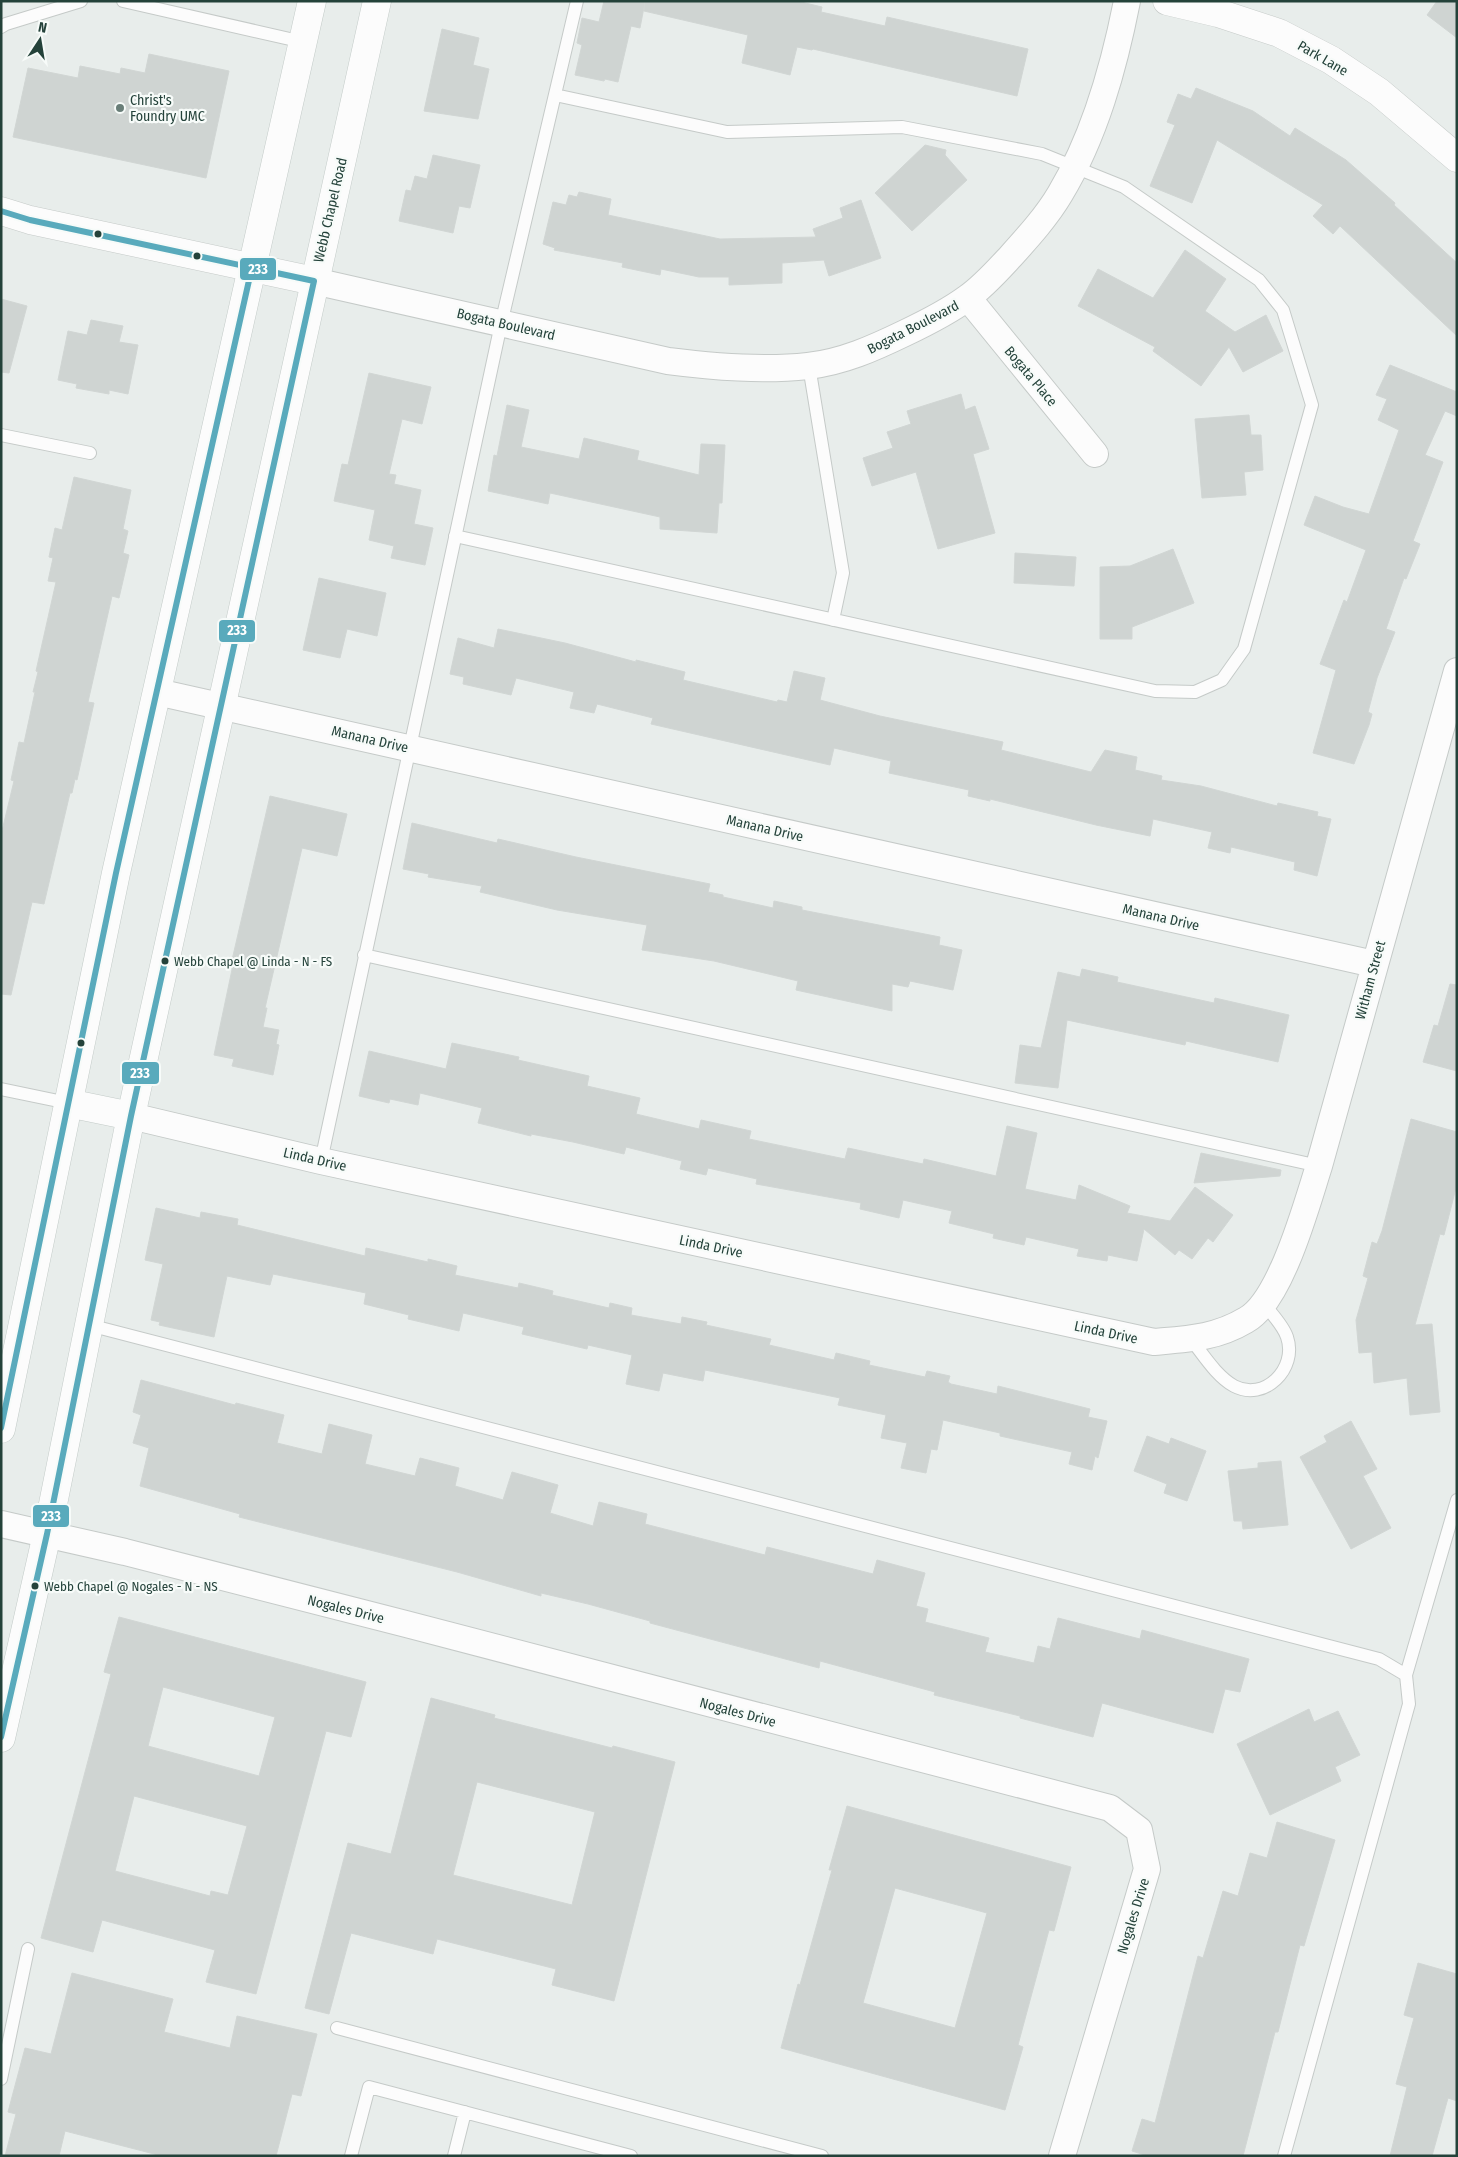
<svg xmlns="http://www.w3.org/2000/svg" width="1458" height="2157" font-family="'Fira Sans Condensed',sans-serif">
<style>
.building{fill:#cfd4d2;stroke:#d1d6d4;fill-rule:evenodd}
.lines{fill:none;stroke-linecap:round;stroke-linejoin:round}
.service-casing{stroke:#c5cac8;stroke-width:14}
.minor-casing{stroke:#c5cac8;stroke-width:28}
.tertiary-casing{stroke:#c5cac8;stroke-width:29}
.secondary-casing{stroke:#c3cbc8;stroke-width:29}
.service{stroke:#fcfcfc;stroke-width:12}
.minor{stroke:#fcfcfc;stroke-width:26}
.tertiary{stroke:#fcfcfc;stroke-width:28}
.secondary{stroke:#fcfcfc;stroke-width:28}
.bus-1-casing{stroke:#f7fbf9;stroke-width:10}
.bus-1{stroke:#59aabc;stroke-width:6}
.poi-dot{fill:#697e78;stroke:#f7fbf9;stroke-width:2}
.bus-dot{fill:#24423a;stroke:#f7fbf9;stroke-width:2}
.labels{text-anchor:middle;stroke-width:4.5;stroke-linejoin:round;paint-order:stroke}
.bus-label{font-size:13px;fill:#24423a;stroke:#f7fbf9;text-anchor:start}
.street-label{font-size:14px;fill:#24423a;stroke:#f7fbf9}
.poi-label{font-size:14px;fill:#24423a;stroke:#f7fbf9;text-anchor:start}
.line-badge{stroke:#f7fbf9;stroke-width:2}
.badge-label{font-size:14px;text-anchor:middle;font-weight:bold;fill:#fff}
</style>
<rect width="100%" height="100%" fill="#e8edeb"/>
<path class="building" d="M604 1H797L822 7 821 12 885 26 887 17 1028 49 1017 96 813 49 812 50 797 47 790 75 742 63 748 35 644 11 645 2 640 28 631 26 618 82 605 79 604 81 575 75 582 45 577 43 582 18 599 22Z
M1437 1H1457V38L1427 15Z
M442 29 479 38 473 65 489 69 478 119 424 111Z
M149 54 229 71 206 178 13 137 28 68 78 78 80 66 120 74 121 68 145 73Z
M1196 88 1253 111 1290 136 1295 128 1346 160 1395 203 1394 205 1457 263V336L1340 226 1333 234 1313 216 1323 205 1217 140 1192 203 1150 186 1175 125 1167 122 1178 94 1191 99Z
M925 145 946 150 945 155 967 180 912 231 875 193Z
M433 155 480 165 470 208 459 206 453 233 399 221 406 190 411 191 415 176 427 179Z
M579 192 611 199 608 215 720 239 816 237 813 229 843 218 840 208 861 200 881 258 829 276 824 260 782 263V283L729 285V277H699L661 269 660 275 622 267 623 263 554 250 555 248 543 244 553 202 566 205 569 195 577 197Z
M1185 250 1226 279 1205 311 1235 332 1266 315 1283 351 1243 372 1229 347 1201 386 1153 351 1155 347 1078 306 1098 269 1153 298Z
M1 299 27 306 9 373 1 372Z
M91 320 123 326 119 342 138 345 128 394 109 390V394L76 388 77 384 58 380 68 331 87 335Z
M1390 365 1457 392V416L1445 411 1425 455 1443 462 1413 541 1420 544 1406 579 1404 578 1386 629 1395 632 1377 678 1368 712 1372 714 1369 725 1354 764 1313 753 1336 670 1320 664 1344 600 1347 602 1366 550 1304 525 1315 496 1343 507 1369 514 1399 430 1378 420 1387 399 1376 395Z
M369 373 431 387 422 424 402 419 389 474 396 475 394 484 421 490 414 524 433 528 425 565 391 558 394 546 369 540 375 510 334 501 342 464 348 465Z
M961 394 965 410 975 406 989 449 973 454 995 533 938 549 916 472 872 486 863 458 893 448 887 432 911 424 907 411Z
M507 405 529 410 521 447 579 459 584 438 639 451 637 460 699 475 701 444 725 445 722 503H719L717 533 660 529V517L550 493 548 504 488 491 494 455 497 456Z
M1249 415 1251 435H1261L1263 470 1244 472 1246 495 1202 498 1195 419Z
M74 477 131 490 123 529 128 531 123 553 129 555 119 598 112 596 88 702 94 703 77 780 75 779 72 793H70L44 904 32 902 11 995 1 994V835L14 781 11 780 19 742 24 743 35 692H33L38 672 36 671 56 582 48 581 53 558 49 557 55 528 62 530Z
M1173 549 1194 603 1132 627V639H1100V567L1130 566Z
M1015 553 1076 557 1074 586 1014 583Z
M319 578 386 593 377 636 347 629 340 658 303 650Z
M498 629 565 643 636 662V660L685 672 683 680 777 702 778 700 787 702 794 671 825 678 820 700 880 716 1003 742 1001 750 1091 772 1105 750 1137 757 1135 770 1162 776 1161 780 1201 786 1277 806 1278 803 1318 812 1317 816 1331 819 1317 876 1294 870 1295 862 1231 847 1230 853 1208 848 1212 832 1153 819 1150 836 1096 825 990 799V801L968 796 969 790 889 773 891 761 834 748 830 765 651 724 653 718 597 704 594 713 570 708 574 692 516 678 511 695 463 684 464 677 450 674 458 638 494 648Z
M270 796 347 814 337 856 302 848 265 1008H267L263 1027 279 1030 276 1044 279 1045 273 1075 232 1066 234 1059 214 1055 234 960H232Z
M412 823 497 843 498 839 576 857 710 884 708 892 723 895V897L773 908 774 901 802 907V910L940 937 939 945 962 950 953 990 910 981 908 987 892 984V1011L796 990 798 981 714 961 642 950 647 925 557 910 480 892 482 886 428 877 429 874 403 869Z
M1082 969 1118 977 1117 982 1214 1003 1215 998 1289 1015 1278 1062 1186 1041 1185 1045 1067 1020 1058 1088 1015 1083 1020 1045 1041 1048 1058 972 1080 977Z
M1450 984 1457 985V1071L1423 1062 1434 1025 1438 1026Z
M452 1043 519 1057 518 1060 589 1076 587 1086 640 1098 636 1114 699 1129 701 1120 751 1131 749 1139 845 1159 848 1148 923 1164 924 1159 996 1176 1007 1126 1037 1133 1025 1189 1076 1200 1079 1185 1130 1206 1127 1213 1170 1221 1195 1187 1233 1215 1213 1242 1208 1238 1192 1259 1179 1250 1175 1255 1144 1229 1137 1261 1108 1255 1107 1261 1077 1256 1079 1249 1026 1237 1024 1245 993 1238 994 1234 949 1223 952 1211 903 1200 899 1218 860 1209 861 1203 756 1184 757 1179 708 1168 706 1175 680 1169 682 1161 626 1147 624 1154 573 1142 531 1134V1136L478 1123 482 1108 420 1093 418 1105 390 1099 389 1103 359 1096 369 1051 446 1069Z
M1411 1119 1457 1132V1184L1444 1235 1440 1234 1415 1325 1432 1324 1440 1412 1410 1415 1407 1378 1374 1383 1372 1352 1359 1353 1356 1320 1368 1278 1363 1276 1372 1242 1377 1244 1382 1231Z
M1201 1153 1281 1170 1280 1176 1194 1183Z
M156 1208 200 1218 201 1212 238 1219 237 1225 365 1256 366 1248 428 1262V1259L457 1266 455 1275 518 1288 519 1283 553 1291 552 1295 609 1308 610 1303 632 1308 631 1315 681 1324 682 1317 707 1322 706 1325 771 1339 769 1345 834 1360 836 1353 870 1361 869 1365 925 1377 927 1371 950 1376 948 1382 951 1384 997 1394 998 1386 1090 1409 1088 1417 1107 1421 1098 1458 1095 1456 1092 1470 1069 1464 1072 1452 1000 1436V1433L943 1420 937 1450 931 1449 926 1473 901 1468 907 1443 881 1438 886 1415 838 1405 840 1398 705 1370 703 1381 663 1373 659 1391 626 1384 632 1355 588 1345 587 1349 522 1334 524 1327 463 1313 459 1331 408 1319 409 1315 364 1304 366 1293 273 1274 270 1285 227 1276 214 1337 159 1325 160 1322 151 1320 163 1264 145 1260Z
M141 1380 235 1405 236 1403 284 1415 277 1443 322 1454 329 1424 372 1435 365 1464 415 1476 420 1458 459 1468 455 1486 503 1500 512 1472 558 1485 550 1513 593 1526 599 1502 647 1514 645 1524 765 1555 767 1547 873 1574 877 1560 925 1573 916 1606 928 1609 925 1622 989 1638 985 1652 1034 1663 1038 1646 1050 1649 1058 1618 1140 1639 1142 1630 1249 1659 1240 1692 1225 1689 1213 1733 1102 1703 1093 1737 1020 1718V1716L934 1695 935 1692 820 1661 819 1668 650 1623V1621L588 1604 541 1593V1596L457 1572 239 1517 240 1514 140 1486 149 1448 133 1443 141 1415 133 1412Z
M1351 1421 1377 1469 1363 1476 1391 1528 1351 1549 1300 1457 1327 1442 1324 1436Z
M1147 1436 1169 1444 1171 1438 1206 1451 1187 1501 1164 1493 1167 1484 1134 1471Z
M1281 1461 1288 1525 1243 1529 1242 1521H1234L1228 1471 1258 1468V1463Z
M119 1617 366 1682 351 1737 326 1731 256 1994 206 1982 215 1950 102 1920 93 1952 41 1938 111 1674 104 1672ZM163 1687 275 1717 259 1776 148 1746ZM134 1796 247 1826 228 1895 211 1891 210 1896 115 1871Z
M431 1698 495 1715 494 1718 612 1748 613 1746 675 1762 614 2001 552 1985 556 1969 437 1939 433 1954 351 1933 329 2014 305 2008 348 1843 391 1854ZM477 1782 595 1812 572 1905 453 1875Z
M1309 1709 1314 1722 1338 1711 1360 1755 1335 1767 1341 1781 1270 1815 1237 1744Z
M847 1806 1071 1867 1054 1931 1049 1930 1018 2045 1023 2047 1005 2110 781 2048 798 1984 800 1985 832 1870H829ZM895 1888 987 1913 955 2028 863 2003Z
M1277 1822 1335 1840 1304 1946 1300 1945 1278 2032H1275L1243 2156H1148L1132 2151 1142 2119 1155 2123 1198 1956 1203 1958 1223 1891 1238 1896 1250 1853 1267 1858Z
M1418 1963 1457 1974V2101L1448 2098 1432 2156H1390L1407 2087 1396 2084 1414 2018 1404 2015Z
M72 1973 173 1999 164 2032 230 2048 237 2016 317 2034 301 2096 292 2094 276 2156H162L65 2131 59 2156H5L16 2114 8 2112 25 2048 51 2054Z"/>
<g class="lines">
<defs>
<path id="service" d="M123 1 303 42
M1 27 6 24 81 1
M809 366 843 573 833 620
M1 435 90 453
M455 536 1155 691 1195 692 1222 680 1244 649 1312 405 1283 310 1259 280 1124 187 1042 154 902 127 727 132 555 95
M364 955 1319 1166
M1 1089 68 1103
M321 1161 501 324 577 1
M89 1325 1379 1659 1406 1675 1409 1704 1284 2156
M1190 1338C1203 1354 1216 1376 1234 1386 1264 1402 1298 1369 1287 1337 1283 1325 1271 1313 1263 1303
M1406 1675 1457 1500
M337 2028 822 2156
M1 2079 28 1949
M351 2156 369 2087 631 2156
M454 2156 465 2112"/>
<path id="minor" d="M314 281 668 361C715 367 762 371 808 366 843 362 874 348 905 333 926 323 948 312 967 298 983 287 998 270 1011 256 1029 236 1047 216 1060 194 1095 136 1114 67 1127 1
M968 298 1095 454
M157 692 1374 964
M131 1116 321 1161 1154 1342C1188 1339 1216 1338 1246 1320 1281 1301 1307 1203 1319 1166L1457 671
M1 1524 125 1552 406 1624 1110 1808 1139 1830 1147 1869 1062 2156"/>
<path id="tertiary" d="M1167 1 1218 13 1279 33 1331 60 1379 92 1457 158
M1 211 30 220 314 281"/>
<path id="secondary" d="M68 1103 131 1116
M1 1429 116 873 312 1
M1 1738 47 1534 131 1116 377 1"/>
</defs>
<use href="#service" class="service-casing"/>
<use href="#minor" class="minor-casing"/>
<use href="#tertiary" class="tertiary-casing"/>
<use href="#secondary" class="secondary-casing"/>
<use href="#service" class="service"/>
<use href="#minor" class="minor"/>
<use href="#tertiary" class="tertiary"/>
<use href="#secondary" class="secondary"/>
<defs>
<path id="bus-1" d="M1 211 30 220 314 281 131 1116 47 1534 1 1737
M1 1428 116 873 252 267"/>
</defs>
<use href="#bus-1" class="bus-1-casing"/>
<use href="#bus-1" class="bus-1"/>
</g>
<circle class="poi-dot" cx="120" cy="108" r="5"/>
<g class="bus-dot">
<circle cx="98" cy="234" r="4.5"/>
<circle cx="197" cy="256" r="4.5"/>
<circle cx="165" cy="961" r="4.5"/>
<circle cx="81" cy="1043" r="4.5"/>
<circle cx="35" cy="1586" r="4.5"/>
</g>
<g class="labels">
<g class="bus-label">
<text x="174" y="966">Webb Chapel @ Linda - N - FS</text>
<text x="44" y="1591">Webb Chapel @ Nogales - N - NS</text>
</g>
<g class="street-label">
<text transform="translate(1323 58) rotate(30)" y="5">Park Lane</text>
<text transform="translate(330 210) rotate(-77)" y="5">Webb Chapel Road</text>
<text transform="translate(506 324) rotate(13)" y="5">Bogata Boulevard</text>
<text transform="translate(913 327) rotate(-27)" y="5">Bogata Boulevard</text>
<text transform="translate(1031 376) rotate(50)" y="5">Bogata Place</text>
<text transform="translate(370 739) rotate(13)" y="5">Manana Drive</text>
<text transform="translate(765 828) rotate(13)" y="5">Manana Drive</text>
<text transform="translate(1161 917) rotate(13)" y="5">Manana Drive</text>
<text transform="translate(1370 980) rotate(-75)" y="5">Witham Street</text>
<text transform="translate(315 1159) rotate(13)" y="5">Linda Drive</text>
<text transform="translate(711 1246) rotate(12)" y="5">Linda Drive</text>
<text transform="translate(1106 1332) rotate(12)" y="5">Linda Drive</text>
<text transform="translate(346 1609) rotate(14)" y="5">Nogales Drive</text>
<text transform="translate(738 1712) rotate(15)" y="5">Nogales Drive</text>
<text transform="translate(1133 1916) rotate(-73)" y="5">Nogales Drive</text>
</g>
<g class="poi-label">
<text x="130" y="105">Christ's<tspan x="130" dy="16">Foundry UMC</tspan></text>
</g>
</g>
<g class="line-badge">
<rect x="239" y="257" width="38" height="24" rx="5" fill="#59aabc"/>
<rect x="218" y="619" width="38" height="24" rx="5" fill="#59aabc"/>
<rect x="121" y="1061" width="39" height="24" rx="5" fill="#59aabc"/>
<rect x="32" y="1504" width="38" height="24" rx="5" fill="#59aabc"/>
</g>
<g class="badge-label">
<text x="258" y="274">233</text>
<text x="237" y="635">233</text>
<text x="140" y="1078">233</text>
<text x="51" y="1521">233</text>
</g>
<rect width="1458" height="2157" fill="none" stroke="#24423a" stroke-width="5"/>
<g transform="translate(40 40) rotate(12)" stroke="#f7fbf9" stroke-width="4" paint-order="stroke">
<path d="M0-4L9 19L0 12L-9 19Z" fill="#24423a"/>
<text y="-8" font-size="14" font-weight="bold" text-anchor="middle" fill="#24423a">N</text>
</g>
</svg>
